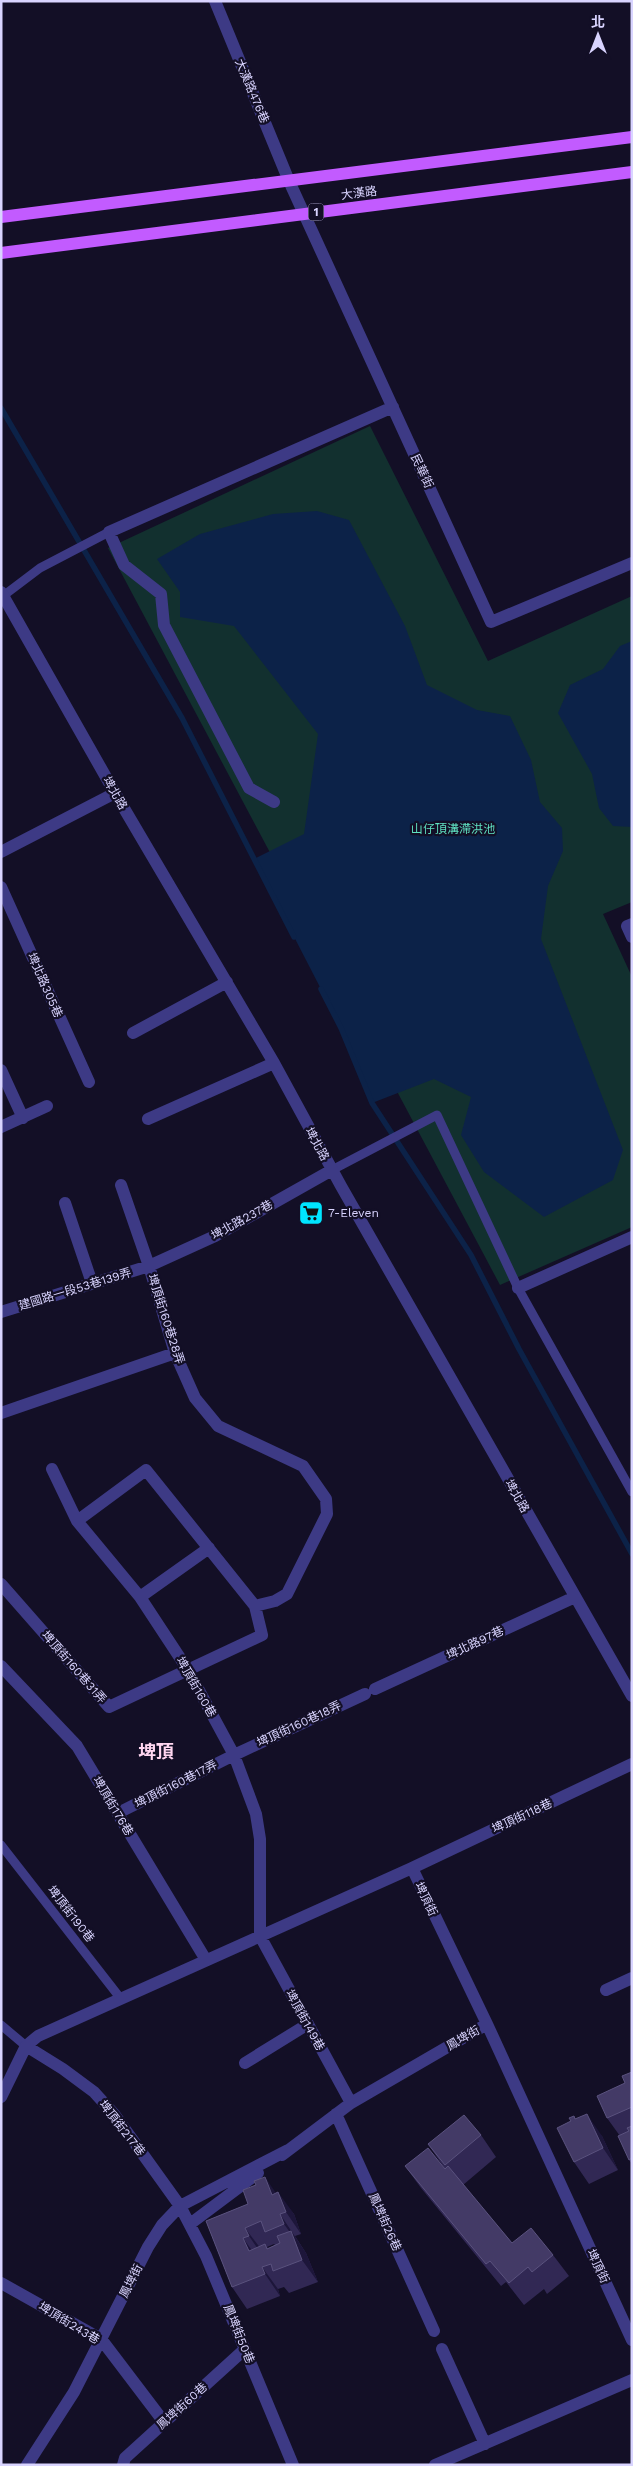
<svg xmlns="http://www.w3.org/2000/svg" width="633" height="2466" font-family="'Work Sans','Noto Sans TC',sans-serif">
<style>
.green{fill:#12302f}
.water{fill:#0c2248}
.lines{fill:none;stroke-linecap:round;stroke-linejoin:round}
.stream{stroke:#0c2248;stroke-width:5.5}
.lane{stroke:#3d3a85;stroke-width:9}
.street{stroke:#3d3a85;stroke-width:12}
.primary{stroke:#c25bff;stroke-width:12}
.wall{fill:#312854;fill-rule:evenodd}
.shaded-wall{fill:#1d163a}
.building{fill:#433a66;stroke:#5a527e}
.labels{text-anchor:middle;stroke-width:4.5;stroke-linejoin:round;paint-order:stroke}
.shield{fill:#130f26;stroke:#9e99be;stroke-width:1}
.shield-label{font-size:11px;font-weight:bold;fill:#d9d4ff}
.street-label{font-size:12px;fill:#d9d4ff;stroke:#130f26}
.park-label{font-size:12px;fill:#5fe0c0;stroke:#130f26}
.poi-label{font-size:12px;fill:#d9d4ff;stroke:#130f26;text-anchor:start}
.district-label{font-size:18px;font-weight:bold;fill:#ffd6f0;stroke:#130f26}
</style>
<rect width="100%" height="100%" fill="#130f26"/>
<path class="green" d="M370 426 488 661 632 596V902L603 914 632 977V1227L500 1285 108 548Z"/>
<path class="water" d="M317 511 349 520 405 626 427 685 477 710 510 716 531 760 540 802 562 828 563 851 548 886 541 939 623 1150 613 1180 544 1217 484 1172 461 1135 471 1097 434 1079 372 1103 341 1028 254 859 304 834 318 734 234 626 180 617V592L157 559 200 534 273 514Z
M632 641V827L613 826 599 808 592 774 558 713 570 685 603 669 620 646Z"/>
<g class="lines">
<path class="stream" d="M1 408 182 718 294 937
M321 989 341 1028 372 1103 471 1255 519 1349 632 1554"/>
<path class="lane" d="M3 596 40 568 109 532
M332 1170 437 1115 518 1288 632 1492
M1 1845 121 1999
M1 2025 26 2046"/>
<path class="street" d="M215 1 289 181 491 622 632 563
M1 592 115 793 274 1063 341 1186 632 1696
M274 802 249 788 164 625 161 594 124 565 109 532 393 407
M1 852 115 793
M1 887 89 1082
M632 924 627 926 632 937
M133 1033 227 982
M1 1070 23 1118
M148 1119 274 1063
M1 1127 47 1106
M121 1185 149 1266 175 1353 195 1398 218 1426 303 1466 326 1499 327 1514 287 1594 275 1601 255 1606
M65 1203 92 1283
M518 1288 632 1237
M1 1312 149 1266 215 1236 332 1170
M1 1413 175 1353
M52 1469 77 1521 140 1597 188 1670 234 1755 256 1814 260 1839V1936L351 2103
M1 1584 109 1707 262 1635 255 1606 146 1470 77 1521
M140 1597 209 1548
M1 1666 77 1746 206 1960
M375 1689 575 1597
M118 1813 234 1755 365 1694
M412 1868 632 1764
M606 1990 632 1978
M26 2046 63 2069 94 2092 114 2114 180 2206 206 2256 293 2465
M245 2063 308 2024
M1 2097 26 2046 38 2036 412 1868 487 2024 632 2340
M336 2114 434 2331
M282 2155 351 2103 487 2024
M190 2224 258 2173
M1 2283 101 2339 164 2422
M442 2349 485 2444
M27 2465 74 2392 148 2247 162 2225 180 2206 288 2150
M123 2465 125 2458 245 2349
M435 2465 632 2380"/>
<path class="primary" d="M1 217 632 137
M1 253 632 172"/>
</g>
<path class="wall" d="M632 2072V2164L629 2160 620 2136 607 2118Z
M574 2116 576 2119 602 2136 618 2170 589 2184 574 2162 571 2121Z
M481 2135 496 2157 463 2185 512 2243 553 2255 569 2276 547 2294 544 2289 524 2305 506 2282 501 2286 421 2188 405 2166 445 2169 428 2144Z
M276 2193 294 2214 301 2234 295 2236 306 2253 318 2282 289 2293 284 2287 278 2289 280 2296 247 2309 232 2287 206 2221ZM274 2244 275 2245 268 2248 267 2247Z"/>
<path class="shaded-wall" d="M587 2114 602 2136 618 2170 603 2148Z
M265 2177 280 2199 272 2195Z
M278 2192 294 2214 301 2234 286 2212Z
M280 2214 306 2253 318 2282 302 2260 294 2238 284 2224Z
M245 2228 261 2249 264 2258 249 2236Z
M243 2238 259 2260 249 2251Z
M262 2267 278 2289 280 2296 265 2274Z"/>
<path class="building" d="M632 2072V2107L607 2118 597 2096 625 2083 622 2076Z
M587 2114 603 2148 574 2162 557 2128 571 2121 569 2118 574 2116 575 2119Z
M464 2115 481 2135 445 2165 428 2144Z
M632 2126V2158L629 2160 618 2136 629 2131 627 2128Z
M428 2148 445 2169 448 2166 512 2243 531 2228 553 2255 532 2272 528 2267 509 2283 490 2261 486 2264 405 2166Z
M265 2177 272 2195 278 2192 286 2212 280 2214 284 2224 265 2232 261 2221 245 2228 249 2236 243 2238 249 2251 265 2244 267 2249 280 2243 277 2236 291 2231 302 2260 273 2271 271 2264 262 2267 265 2274 232 2287 206 2221 248 2204 243 2190 256 2185 254 2181Z"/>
<defs>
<symbol id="supermarket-square" viewBox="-11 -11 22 22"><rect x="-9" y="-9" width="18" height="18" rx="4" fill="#00e5ff" stroke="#130f26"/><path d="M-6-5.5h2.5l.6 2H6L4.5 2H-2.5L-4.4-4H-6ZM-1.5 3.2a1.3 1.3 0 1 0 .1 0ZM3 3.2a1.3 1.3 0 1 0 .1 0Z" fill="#111"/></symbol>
</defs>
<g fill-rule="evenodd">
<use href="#supermarket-square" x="297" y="1199" width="28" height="28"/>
</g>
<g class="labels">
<rect class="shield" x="308.5" y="203.5" width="15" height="17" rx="4"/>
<g class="shield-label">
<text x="316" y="216">1</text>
</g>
<g class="street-label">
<text transform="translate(252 91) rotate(67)" y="4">大漢路476巷</text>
<text transform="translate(359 193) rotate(-7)" y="4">大漢路</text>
<text transform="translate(422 471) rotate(65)" y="4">民華街</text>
<text transform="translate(115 793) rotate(60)" y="4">埤北路</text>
<text transform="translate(45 985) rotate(66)" y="4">埤北路305巷</text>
<text transform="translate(317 1144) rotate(61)" y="4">埤北路</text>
<text transform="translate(242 1220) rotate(-29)" y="4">埤北路237巷</text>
<text transform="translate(75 1289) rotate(-17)" y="4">建國路一段53巷139弄</text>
<text transform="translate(166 1319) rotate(72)" y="4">埤頂街160巷28弄</text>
<text transform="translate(517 1496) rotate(60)" y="4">埤北路</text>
<text transform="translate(475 1643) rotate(-25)" y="4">埤北路97巷</text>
<text transform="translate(74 1667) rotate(49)" y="4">埤頂街160巷31弄</text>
<text transform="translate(196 1687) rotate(60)" y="4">埤頂街160巷</text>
<text transform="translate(299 1724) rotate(-25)" y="4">埤頂街160巷18弄</text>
<text transform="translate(176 1784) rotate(-27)" y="4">埤頂街160巷17弄</text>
<text transform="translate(113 1806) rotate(59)" y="4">埤頂街176巷</text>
<text transform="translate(522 1816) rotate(-25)" y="4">埤頂街118巷</text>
<text transform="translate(426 1899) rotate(64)" y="4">埤頂街</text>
<text transform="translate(71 1914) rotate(52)" y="4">埤頂街190巷</text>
<text transform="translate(305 2020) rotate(61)" y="4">埤頂街149巷</text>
<text transform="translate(463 2038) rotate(-30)" y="4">鳳埤街</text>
<text transform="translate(122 2128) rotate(52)" y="4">埤頂街217巷</text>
<text transform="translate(385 2222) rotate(66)" y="4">鳳埤街26巷</text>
<text transform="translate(598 2266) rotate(65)" y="4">埤頂街</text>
<text transform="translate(131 2281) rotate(-63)" y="4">鳳埤街</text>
<text transform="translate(69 2323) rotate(31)" y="4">埤頂街243巷</text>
<text transform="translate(239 2334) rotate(68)" y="4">鳳埤街50巷</text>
<text transform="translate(182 2406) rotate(-42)" y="4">鳳埤街60巷</text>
</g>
<g class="park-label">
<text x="453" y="833">山仔頂溝滯洪池</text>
</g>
<g class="poi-label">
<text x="328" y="1217">7-Eleven</text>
</g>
<g class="district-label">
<text x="156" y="1758">埤頂</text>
</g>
</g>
<rect width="633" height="2466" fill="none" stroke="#d9d4ff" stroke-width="5"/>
<g transform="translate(598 35)" stroke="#130f26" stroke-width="4" paint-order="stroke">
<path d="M0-4L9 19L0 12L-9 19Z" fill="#d9d4ff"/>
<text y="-8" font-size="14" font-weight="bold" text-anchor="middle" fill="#d9d4ff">北</text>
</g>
</svg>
